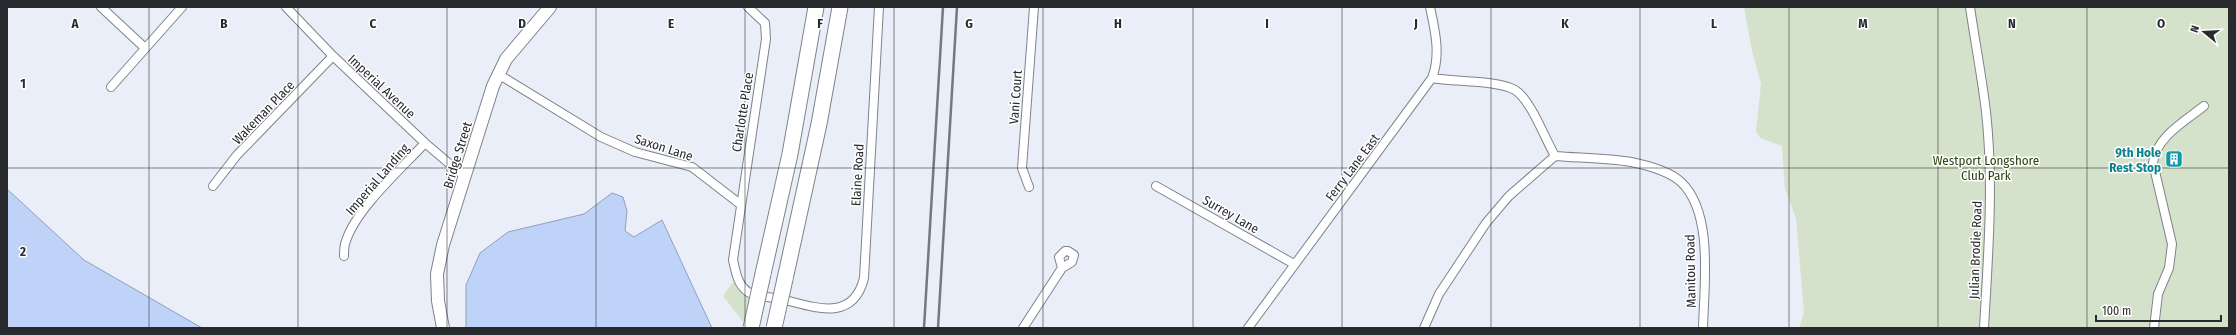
<svg xmlns="http://www.w3.org/2000/svg" width="2236" height="335" font-family="'Fira Sans Condensed',sans-serif">
<style>
.green{fill:#d5e2cb}
.water{fill:#bed3f7;stroke:#91a0ba}
.lines{fill:none;stroke-linecap:round;stroke-linejoin:round}
.minor-casing{stroke:#7e838b;stroke-width:10}
.secondary-casing{stroke:#7e838b;stroke-width:14}
.motorway-casing{stroke:#7e838b;stroke-width:17}
.minor{stroke:#fff;stroke-width:8}
.secondary{stroke:#fff;stroke-width:12}
.motorway{stroke:#fff;stroke-width:15}
.rail{stroke:#75787e;stroke-width:2.5}
.motorway-bridge-casing{stroke:#7e838b;stroke-width:17;stroke-linecap:butt}
.motorway-bridge{stroke:#fff;stroke-width:15}
.grid{fill:none;stroke:#282a2d;stroke-width:1;stroke-opacity:0.55}
.labels{text-anchor:middle;stroke-width:3;stroke-linejoin:round;paint-order:stroke}
.street-label{font-size:13px;fill:#282a2d;stroke:#fff}
.culture-label{font-size:13px;font-weight:bold;fill:#0d838f;stroke:#fff;text-anchor:end}
.park-label{font-size:13px;fill:#2b440e;stroke:#fff}
.grid-label{font-size:13px;text-anchor:middle;font-weight:bold;fill:#282a2d;stroke:#fff;stroke-width:3;stroke-linejoin:round;paint-order:stroke}
</style>
<rect width="100%" height="100%" fill="#e9eef8"/>
<path class="green" d="M1744 7H2229V328H1799L1804 313 1796 218 1785 189 1782 146 1760 138 1756 131 1761 84 1752 51Z
M740 273 745 282 758 294 749 317 744 323 723 296Z"/>
<path class="water" d="M7 189 84 260 202 328H7Z
M612 193 623 197 627 211 625 231 634 237 662 220 712 328H466V285L480 253 508 232 584 214Z"/>
<g class="lines">
<defs>
<path id="minor" d="M101 7 145 48
M286 7 333 56 425 143 465 177
M748 7 765 23 766 39 733 260C736 272 737 284 748 292 756 297 772 297 781 299 814 307 853 323 864 278L879 7
M1970 7C1975 42 1982 77 1986 112 1994 183 1988 257 1984 328
M498 74 601 137 635 152 692 167 740 204
M1432 78C1454 82 1498 80 1515 90 1531 100 1545 139 1555 156 1580 158 1606 158 1631 162 1646 165 1669 171 1681 182 1714 213 1704 286 1703 328
M111 87 182 7
M213 186 237 155 333 56
M1156 186 1294 264
M1029 187 1022 168 1034 7
M344 256C344 251 344 245 346 241 356 209 401 169 425 143
M1023 328 1062 268 1072 262 1074 255 1068 251H1065L1059 257 1062 268
M1248 328 1432 78C1441 55 1435 30 1430 7
M1424 328 1439 294 1486 223 1509 196 1555 156
M2154 328 2158 294 2169 268 2172 244 2153 163C2156 137 2185 121 2204 106"/>
<path id="secondary" d="M443 328 438 301 437 274 443 245 493 86 506 59 550 7"/>
<path id="motorway" d="M763 274 790 154 816 7
M785 279 819 124 840 7"/>
</defs>
<use href="#minor" class="minor-casing"/>
<use href="#secondary" class="secondary-casing"/>
<use href="#motorway" class="motorway-casing"/>
<use href="#minor" class="minor"/>
<use href="#secondary" class="secondary"/>
<use href="#motorway" class="motorway"/>
<path class="rail" d="M924 328 943 7
M938 328 957 7"/>
<defs>
<path id="motorway-bridge" d="M751 328 763 274
M774 328 785 279"/>
</defs>
<use href="#motorway-bridge" class="motorway-bridge-casing"/>
<use href="#motorway-bridge" class="motorway-bridge"/>
</g>
<path class="grid" d="M149 7V328M298 7V328M447 7V328M596 7V328M745 7V328M894 7V328M1043 7V328M1193 7V328M1342 7V328M1491 7V328M1640 7V328M1789 7V328M1938 7V328M2087 7V328M7 168H2229"/>
<defs>
<symbol id="building-square" viewBox="-11 -11 22 22"><rect x="-9" y="-9" width="18" height="18" rx="4" fill="#0f9aa8" stroke="#fff"/><path d="M-4-6H4V6H1V3H-1V6H-4ZM-2.5-4.3h1.7v1.8h-1.7ZM.8-4.3h1.7v1.8H.8ZM-2.5-1h1.7V.8h-1.7ZM.8-1h1.7V.8H.8Z" fill="#fff"/></symbol>
</defs>
<g fill-rule="evenodd">
<use href="#building-square" x="2164" y="149" width="20" height="20"/>
</g>
<g class="labels">
<g class="street-label">
<text transform="translate(382 86) rotate(43)" y="5">Imperial Avenue</text>
<text transform="translate(1015 97) rotate(-86)" y="5">Vani Court</text>
<text transform="translate(263 112) rotate(-46)" y="5">Wakeman Place</text>
<text transform="translate(742 112) rotate(-81)" y="5">Charlotte Place</text>
<text transform="translate(664 147) rotate(18)" y="5">Saxon Lane</text>
<text transform="translate(457 155) rotate(-73)" y="5">Bridge Street</text>
<text transform="translate(1352 167) rotate(-53)" y="5">Ferry Lane East</text>
<text transform="translate(857 175) rotate(-87)" y="5">Elaine Road</text>
<text transform="translate(377 179) rotate(-49)" y="5">Imperial Landing</text>
<text transform="translate(1231 214) rotate(30)" y="5">Surrey Lane</text>
<text transform="translate(1975 250) rotate(-88)" y="5">Julian Brodie Road</text>
<text transform="translate(1690 271) rotate(-91)" y="5">Manitou Road</text>
</g>
<g class="culture-label">
<text x="2161" y="157">9th Hole<tspan x="2161" dy="15">Rest Stop</tspan></text>
</g>
<g class="park-label">
<text x="1986" y="165">Westport Longshore<tspan x="1986" dy="15">Club Park</tspan></text>
</g>
</g>
<g class="grid-label">
<text x="75" y="28">A</text>
<text x="224" y="28">B</text>
<text x="373" y="28">C</text>
<text x="522" y="28">D</text>
<text x="671" y="28">E</text>
<text x="820" y="28">F</text>
<text x="969" y="28">G</text>
<text x="1118" y="28">H</text>
<text x="1267" y="28">I</text>
<text x="1416" y="28">J</text>
<text x="1565" y="28">K</text>
<text x="1714" y="28">L</text>
<text x="1863" y="28">M</text>
<text x="2012" y="28">N</text>
<text x="2161" y="28">O</text>
<text x="23" y="88">1</text>
<text x="23" y="256">2</text>
</g>
<rect width="2236" height="335" fill="none" stroke="#282a2d" stroke-width="16"/>
<g transform="translate(2204 32) rotate(288)" stroke="#ffffff" stroke-width="3" paint-order="stroke">
<path d="M0-3L7 15L0 10L-7 15Z" fill="#282a2d"/>
<text y="-6" font-size="11" font-weight="bold" text-anchor="middle" fill="#282a2d">N</text>
</g>
<path d="M2096 315v6h125v-6" fill="none" stroke="#282a2d" stroke-width="2"/>
<text x="2102" y="315" font-size="12" fill="#282a2d" stroke="#ffffff" stroke-width="3" paint-order="stroke">100 m</text>
</svg>
